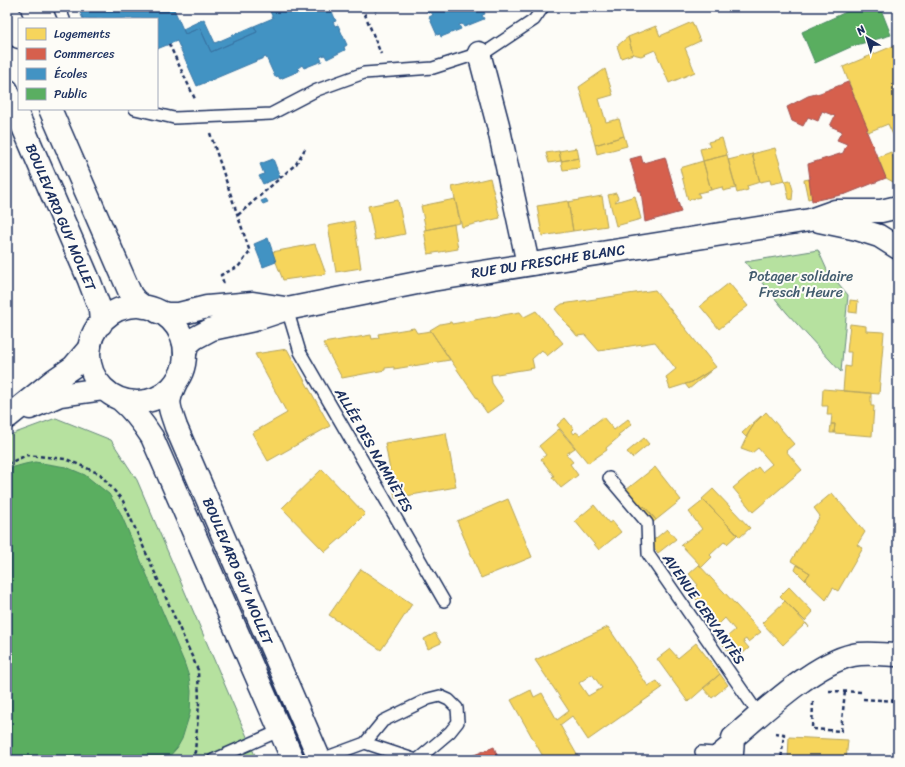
<svg xmlns="http://www.w3.org/2000/svg" width="905" height="767" font-family="Sriracha,sans-serif">
<style>
.green{fill:#b6e19f;stroke:#68887e}
.homes{fill:#f6d55c;stroke:#b4a35d;fill-rule:evenodd}
.shops{fill:#d6604d;stroke:#9e5152}
.schools{fill:#4393c3;stroke:#3775a5}
.public{fill:#5aae61;stroke:#478860}
.lines{fill:none;stroke-linecap:round;stroke-linejoin:round}
.lane-casing{stroke:#1b2f5e;stroke-width:14}
.street-casing{stroke:#1b2f5e;stroke-width:25}
.secondary-casing{stroke:#1b2f5e;stroke-width:25}
.path{stroke:#1b2f5e;stroke-width:2.5;stroke-dasharray:4 3;stroke-linecap:butt}
.lane{stroke:#fdfcf7;stroke-width:11}
.street{stroke:#fdfcf7;stroke-width:22}
.secondary{stroke:#fdfcf7;stroke-width:22}
.labels{text-anchor:middle;stroke-width:4;stroke-linejoin:round;paint-order:stroke}
.street-label{font-size:14px;fill:#1b2f5e;stroke:#fdfcf7}
.park-label{font-size:14px;fill:#425c6e;stroke:#fdfcf7}
</style>
<rect width="100%" height="100%" fill="#fdfcf7"/>
<filter id="ink" filterUnits="userSpaceOnUse"><feTurbulence type="fractalNoise" baseFrequency=".025" numOctaves="2"/><feDisplacementMap in="SourceGraphic" scale="8" xChannelSelector="R" yChannelSelector="G"/><feConvolveMatrix kernelMatrix="1 2 1 2 8 2 1 2 1" color-interpolation-filters="sRGB"/></filter>
<g filter="url(#ink)">
<path class="green" d="M818 250 827 270 848 295 841 372 787 313 745 262Z
M56 418 111 440 137 480 257 760H7V436Z"/>
<path class="homes" d="M692 22 700 41 685 48 695 72 669 83 655 50 641 56 633 54 628 37 656 26 660 36Z
M628 37 633 54 621 58 617 46Z
M898 45V138L895 139 888 124 868 132 843 67 893 46Z
M605 69 613 95 599 99 606 122 619 119 624 136 595 145 579 87Z
M624 136 627 146 597 154 595 145Z
M722 138 727 155 703 161 700 149 710 147 708 142Z
M577 148 579 158 561 161 559 151Z
M775 148 785 181 771 184 770 180 760 182 752 154Z
M559 151 561 161 549 163 546 153Z
M891 152 898 170V180L895 183 886 178 878 157Z
M752 154 760 182 747 186 748 190 737 193 728 160Z
M727 155 736 188 723 191 722 187 711 190 703 161Z
M579 158 580 168 563 170 561 161Z
M703 161 711 190 698 193 700 197 688 200 680 168Z
M490 178 500 218 462 227 452 187Z
M809 179 812 198 808 199 804 180Z
M790 180 793 190 792 200 789 199 785 181Z
M616 193 618 198 615 202 635 196 641 219 616 226 608 195Z
M602 196 607 226 573 231 568 202Z
M455 199 460 223 426 230 421 206Z
M398 200 405 234 375 240 368 206Z
M568 201 573 231 542 236 537 206Z
M354 221 361 268 336 272 328 226Z
M454 224 458 249 428 254 424 230Z
M315 244 326 274 283 280 272 252Z
M729 283 748 306 719 329 700 306Z
M655 290 716 367 692 382 670 389 666 377 676 369 655 342 599 351 585 335 577 336 555 309 562 304Z
M850 300 858 301 857 313 849 312Z
M536 311 563 343 547 356 542 350 532 359 534 368 491 375 492 383 504 401 487 413 430 330 440 324 451 322 452 324 520 312 524 317Z
M850 324 866 326V331L884 332 879 394 843 391 845 366 850 367 851 352H847Z
M414 328 417 333 431 331 450 360 394 369V367L385 368V370L342 378 323 343 371 335 372 339 379 338 378 334Z
M287 349 330 426 268 461 252 433 287 413 255 354Z
M712 370 689 389 685 384 692 382Z
M823 389 871 393V406H874L872 436 834 433 835 424H831L832 415H827L828 406H822Z
M766 412 794 444 786 451 802 470 753 512 733 488 758 467 762 472 772 464 758 448 752 453 741 449 749 432 755 423Z
M761 416 755 423 746 437 742 433Z
M603 417 614 430 628 419 632 424 618 435 620 436 606 448 607 450 588 463 557 425 565 418 574 429 572 431 574 434 576 432 580 435Z
M831 424H835L834 433H830Z
M559 429 575 448 566 454 573 462 570 464 578 475 561 488 552 477 554 476 541 459 546 455 539 446Z
M446 433 456 487 395 498 385 443Z
M644 438 649 444 632 458 627 452Z
M655 467 681 500 656 520 644 506 641 509 626 490Z
M322 469 365 514 348 531H349L325 552 282 508Z
M713 489 750 528 740 537 702 499Z
M832 493 865 532 857 545 863 548 838 591 833 588 826 600 805 580 810 573 791 561 820 516 814 508Z
M508 499 532 557 481 578 457 521Z
M704 500 737 535 727 544 725 541 710 555 712 557 702 567 681 545 702 529 689 512Z
M594 505 609 523 612 521 621 532 599 550 575 521Z
M644 506 656 520 652 523 641 509Z
M667 529 676 539 658 553 650 543Z
M699 565 761 632 748 642 746 639 743 641 749 648 735 660 721 642 735 630 725 618 718 625 690 592 698 585 689 574Z
M797 565 810 573 805 580 795 570Z
M361 569 412 604 395 630 381 650 329 615Z
M789 587 813 612 805 621 780 596Z
M785 601 809 627 806 623 783 645 762 623Z
M608 627 648 686 657 681 662 688 588 740 572 716 560 725 580 760H545L511 700 531 690 534 697 542 693 557 720 569 711 535 660ZM592 674 602 688 588 696 579 683Z
M435 633 441 643 428 649 424 639Z
M696 643 720 674 688 702 657 659 670 649 678 658Z
M720 674 728 685 712 698 703 688Z
M789 737 848 740 846 760H784V758L788 759Z"/>
<path class="shops" d="M848 82 868 129 866 130 886 178 846 194 812 201 809 179H810L808 164 843 153 847 144 837 140 842 131 830 126 835 116 822 111 818 121 808 117 803 126 792 121 787 107 808 96 820 93Z
M641 156 643 163 665 157 681 212 645 222 641 191H639L630 159Z
M494 747 499 760H464V759Z"/>
<path class="schools" d="M78 7H173L185 34 200 28 211 52 257 32 254 26 273 18 268 7H330L336 21 333 22 335 26 338 25 347 45 344 47 345 50 327 59 325 55 320 57 322 61 304 68 302 65 298 68 299 71 280 79 278 76 275 77 266 57 197 86 177 41 157 49V19H83Z
M370 7H384L375 11 374 8 371 9Z
M425 7H482L485 14 482 15 484 19 464 27 462 24 459 25 461 29 441 37 440 34 437 35 429 17 433 15 431 12 428 13Z
M204 19 215 43 254 26 257 32 211 52 200 28 185 34 183 29Z
M273 159 280 177 263 184 259 176 264 174 260 164Z
M266 199 268 202 263 204 261 201Z
M268 238 276 262 263 267 254 244Z"/>
<path class="public" d="M857 7H880L891 35 853 46 815 63 802 32Z
M35 462 66 467 85 475 109 494 120 512 184 662 189 677 191 691 190 713 182 739 177 748 166 760H7V469L25 464Z"/>
<g class="lines">
<defs>
<path id="lane" d="M59 7 64 19
M135 109 174 118 271 114 317 90 364 73 433 68 489 50 534 20 543 7
M287 309 300 352 444 601
M609 478 647 523 648 554 760 716
M365 743 383 721 428 699 440 696 449 700 457 708 458 722 450 732 417 760
M701 752 714 753
M213 760 279 731
M319 760 365 743 416 760
M710 760 714 753 732 738"/>
<path id="street" d="M479 53 498 125 528 264
M819 221 857 229 879 236 898 248
M158 312 168 314H179L207 307 253 303 285 308
M185 353 188 344 195 338 212 329 254 320 287 309 432 280 810 220 835 211H881L898 207
M30 408 60 395 103 389
M8 417 54 380 73 367 90 347
M728 760 732 753 733 738C763 712 815 663 853 655 868 652 882 655 898 655"/>
<path id="secondary" d="M7 9 19 37
M7 90 89 280 100 309 101 324
M50 109 131 295 136 301 144 307
M89 354a48 48 0 1 1 96 0a48 48 0 1 1-96 0Z
M177 380C166 403 168 403 176 427L320 760
M121 400C134 411 143 423 152 437L293 760"/>
</defs>
<use href="#lane" class="lane-casing"/>
<use href="#street" class="street-casing"/>
<use href="#secondary" class="secondary-casing"/>
<path class="path" d="M362 7 381 54
M169 44 195 99
M210 133 250 252 238 267 221 275 224 284
M238 215 296 164 305 149
M7 464 27 455 66 459 100 474 123 501 198 670 199 704 195 752 190 760
M829 691 864 692
M863 699 898 701
M813 702 812 729 841 731 845 691
M775 733 784 734 781 760"/>
<use href="#lane" class="lane"/>
<use href="#street" class="street"/>
<use href="#secondary" class="secondary"/>
</g>
</g>
<g class="labels">
<g class="street-label">
<text transform="translate(61 217) rotate(67)" y="5">BOULEVARD GUY MOLLET</text>
<text transform="translate(548 261) rotate(-9)" y="5">RUE DU FRESCHE BLANC</text>
<text transform="translate(374 450) rotate(60)" y="5">ALLÉE DES NAMNÈTES</text>
<text transform="translate(238 571) rotate(67)" y="5">BOULEVARD GUY MOLLET</text>
<text transform="translate(704 609) rotate(55)" y="5">AVENUE CERVANTÈS</text>
</g>
<g class="park-label">
<text x="801" y="281">Potager solidaire<tspan x="801" dy="16">Fresch'Heure</tspan></text>
</g>
</g>
<rect width="905" height="767" fill="none" stroke="#fdfcf7" stroke-width="24"/>
<rect x="12" y="12" width="881" height="743" fill="none" stroke="#1b2f5e" stroke-width="1.5" filter="url(#ink)"/>
<rect x="18" y="18" width="140" height="92" fill="#fdfcf7" stroke="#a3aaba"/>
<rect x="26" y="28" width="20" height="12" fill="#f6d55c" stroke="#a3aaba"/>
<text x="54" y="38" font-size="12" fill="#1b2f5e">Logements</text>
<rect x="26" y="48" width="20" height="12" fill="#d6604d" stroke="#a3aaba"/>
<text x="54" y="58" font-size="12" fill="#1b2f5e">Commerces</text>
<rect x="26" y="68" width="20" height="12" fill="#4393c3" stroke="#a3aaba"/>
<text x="54" y="78" font-size="12" fill="#1b2f5e">Écoles</text>
<rect x="26" y="88" width="20" height="12" fill="#5aae61" stroke="#a3aaba"/>
<text x="54" y="98" font-size="12" fill="#1b2f5e">Public</text>
<g transform="translate(867 38) rotate(322)" stroke="#fdfcf7" stroke-width="3" paint-order="stroke">
<path d="M0-3L7 15L0 10L-7 15Z" fill="#1b2f5e"/>
<text y="-6" font-size="11" font-weight="bold" text-anchor="middle" fill="#1b2f5e">N</text>
</g>
</svg>
